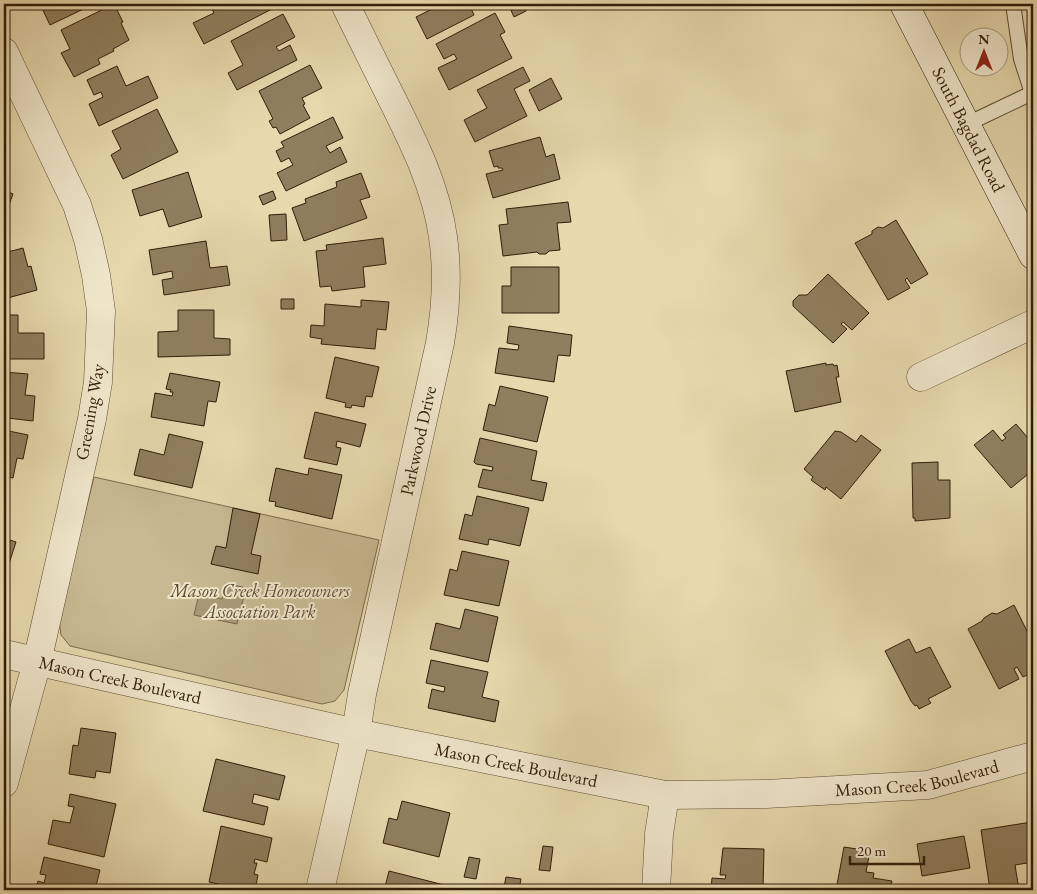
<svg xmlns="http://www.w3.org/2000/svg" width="1037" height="894" font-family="'EB Garamond',serif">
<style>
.green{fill:#c7b992;stroke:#7c6b4d}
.water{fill:#a89976;stroke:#78674a}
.building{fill:#8f7f5e;stroke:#311d08}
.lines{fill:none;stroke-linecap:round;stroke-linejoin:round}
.service-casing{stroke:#5e4c32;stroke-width:16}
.minor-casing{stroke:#5e4c32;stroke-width:29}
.secondary-casing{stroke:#311d08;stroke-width:29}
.service{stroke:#efe6ca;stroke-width:14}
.minor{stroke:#efe6ca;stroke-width:28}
.secondary{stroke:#efe6ca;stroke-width:28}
.labels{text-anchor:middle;stroke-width:4;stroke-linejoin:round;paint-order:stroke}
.street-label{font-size:18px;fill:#311d08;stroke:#efe6ca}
.park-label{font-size:18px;font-style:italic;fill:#5e4c31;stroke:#efe6ca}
</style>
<rect width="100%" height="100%" fill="#e6d9ae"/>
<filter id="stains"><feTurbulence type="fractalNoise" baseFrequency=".004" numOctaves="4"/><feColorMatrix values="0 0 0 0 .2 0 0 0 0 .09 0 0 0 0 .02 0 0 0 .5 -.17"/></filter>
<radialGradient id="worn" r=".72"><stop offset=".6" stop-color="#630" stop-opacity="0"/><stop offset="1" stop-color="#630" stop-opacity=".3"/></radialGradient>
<path class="green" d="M94 477 379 540 344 690 335 701 322 704 70 646 61 635 59 620Z"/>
<path class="water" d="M226 583 246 588 237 624 194 615 199 594 222 599Z"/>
<path class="building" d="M40 4H94L50 25Z
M114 4 123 22 121 23 129 40 113 49 114 51 98 59 100 64 74 77 61 53 70 49 61 30Z
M209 4H269L272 9 204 44 193 23 214 13Z
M421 4H469L474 15 427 39 416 17 430 10 428 5 423 8Z
M513 4H522L526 11 514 17 509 6Z
M495 13 505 32 500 35 512 58 449 90 438 68 457 59 454 54 444 59 436 44Z
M283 14 295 37 276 47 279 51 290 45 297 60 237 90 228 73 243 65 231 41Z
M310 65 322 88 302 98 305 104 303 105 310 118 280 134 276 127 273 128 269 121 273 119 259 91Z
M117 66 126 86 148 76 158 98 99 126 89 104 103 97 101 92 94 95 87 80Z
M523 67 530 81 514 89 527 116 475 142 464 120 487 108 477 90Z
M551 78 562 99 539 111 529 90Z
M157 109 178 152 123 179 111 155 121 149 112 131Z
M333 117 343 138 326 146 330 153 340 147 347 162 286 191 277 173 293 165 289 158 281 162 276 151 284 147 281 142Z
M540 137 546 157 554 154 560 179 493 198 486 174 503 170 502 168H498V166L494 167 489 151Z
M188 172 202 217 169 227 163 209 140 216 132 190Z
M361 173 370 197 360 200 367 218 304 241 292 208 306 203 305 199 337 187 336 182Z
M4 190 13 194 4 218Z
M273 191 276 199 263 205 259 196Z
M568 202 571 222 557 223 560 250 549 251 546 254H539L537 252 503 256 499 225 508 224 506 209Z
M286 214 287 240 271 241 269 215Z
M896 220 928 274 911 284 907 278 905 280 910 288 888 300 855 243 872 234V231L878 227 883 228Z
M383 238 386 264 363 267 365 287 332 291 331 286 320 287 316 251 327 250 326 245Z
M206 241 210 268 227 266 230 285 164 295 162 280 173 278 172 271 153 275 149 250Z
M23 248 28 267 31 266 37 290 4 299V253Z
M511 267H559V313H502V286H511Z
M828 274 869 313 852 330 843 322 841 324 847 329 833 343 793 306V301L799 295H807Z
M281 299H294V309H281Z
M361 300 389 302 386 330 377 329 375 349 321 344 322 339 310 337 311 325 324 326 325 304 361 307Z
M178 310H214V338L230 339V355L158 357V332L178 331Z
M4 315H18V333H44V359H4Z
M509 326 572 335 570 356 558 355 554 382 495 373 499 348 518 350 519 345 507 343Z
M335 357 379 367 372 397 366 396 364 407 352 405 351 408 345 407 346 403 326 398Z
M826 363V365L833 364 834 366 837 365 839 377H836L841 402 795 412 786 371Z
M4 372 28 374 25 395 35 396 33 421 7 418 8 412 4 411Z
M170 373 220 382 216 402 208 401 204 426 151 417 155 393 172 396 173 392H170L171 390 166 389Z
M500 386 548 397 537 442 483 430 489 404 495 406Z
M315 412 366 424 360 447 337 441 336 447 341 448 337 465 304 458Z
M1016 424 1033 444V470L1011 488 974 445 993 430 1002 441 1006 438 1003 435Z
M4 430 28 435 23 459 17 458 13 478 4 476Z
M835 431 841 432 856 442 861 435 881 450 841 499 826 487 825 490 811 480 813 477 804 469Z
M169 434 203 442 192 488 134 475 140 449 164 455Z
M480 438 537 451 531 480 547 483 543 501 478 487 483 469 492 471 493 467 476 464 474 462Z
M938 462V480H950V518L915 521V518H913L912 463Z
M276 468 308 475 309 468 342 475 332 519 275 506 276 502 269 501Z
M477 496 529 508 520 546 489 539 488 545 459 539 465 514 472 516Z
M233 508 260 514 251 554 261 556 258 574 211 564 216 546 226 548Z
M4 538 16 542 5 576 4 575Z
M462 551 509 561 499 606 444 595 450 569 457 571Z
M1014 605 1033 643V672L1023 677 1017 667 1014 669 1019 679 999 689 968 629 982 621 984 618 992 613 997 614Z
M465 609 498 617 488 662 430 649 436 623 460 629Z
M909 639 916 653 930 647 951 687 928 699 931 703 919 709 917 705 915 706 911 701 885 651Z
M431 660 488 672 482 697 499 701 495 722 428 708 432 689 444 692 445 687 426 683Z
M81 728 116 733 110 773 96 771 95 778 69 774 73 745 78 746Z
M216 759 285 776 279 800 254 794 252 803 268 807 264 825 203 811Z
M70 794 116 804 104 857 48 844 53 820 70 823 74 807 68 806Z
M402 801 450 813 439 857 383 843 389 818 397 820Z
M1032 822 1033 862 1015 865 1019 890H990L981 830Z
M221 826 272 838 267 862 255 859 254 863H257L254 874 258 875 255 890H244L209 882Z
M964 836 970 868 922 876 917 844Z
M543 846 553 847 550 871 539 870Z
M844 847 870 851 866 872 874 873 873 878 892 881 890 890H836Z
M723 848 764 849 763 890H711L712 878 725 879 726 875H720Z
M44 857 100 870 95 890H35L38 881 44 883 46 875 40 874Z
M469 857 480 859 476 879 464 877Z
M389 871 456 888 455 890H396L385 887Z
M506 877 521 879 519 889 504 887Z"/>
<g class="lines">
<defs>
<path id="service" d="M967 124 1032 93 1021 59 1013 4"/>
<g id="minor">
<path d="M4 52 77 205 88 239 96 275 101 311 98 382 92 419 37 662 4 783"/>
<path d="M921 377 1033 324"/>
<path id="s1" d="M4 654 356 733 665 795 766 794 928 785 1033 756"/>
<path id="s2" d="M320 890 356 733 362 694 440 343C446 308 448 272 443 237 436 187 414 143 392 99 376 67 360 35 345 4"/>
<path d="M656 890 659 834 665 795"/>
</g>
<g id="secondary">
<path id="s3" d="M904 4 1033 255"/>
</g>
</defs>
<use href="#service" class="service-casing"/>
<use href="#minor" class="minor-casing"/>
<use href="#secondary" class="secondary-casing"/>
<use href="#service" class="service"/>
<use href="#minor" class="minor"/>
<use href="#secondary" class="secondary"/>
</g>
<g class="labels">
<g class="street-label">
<text dy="6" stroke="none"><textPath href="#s3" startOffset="141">South Bagdad Road</textPath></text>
<text transform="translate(90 412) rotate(-80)" y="6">Greening Way</text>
<text dy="6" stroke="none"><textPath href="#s2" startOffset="460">Parkwood Drive</textPath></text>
<text dy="6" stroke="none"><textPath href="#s1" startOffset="119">Mason Creek Boulevard</textPath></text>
<text dy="6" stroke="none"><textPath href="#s1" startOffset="524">Mason Creek Boulevard</textPath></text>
<text dy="6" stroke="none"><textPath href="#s1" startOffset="929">Mason Creek Boulevard</textPath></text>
</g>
<g class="park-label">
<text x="260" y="597">Mason Creek Homeowners<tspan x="260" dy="21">Association Park</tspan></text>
</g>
</g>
<rect width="1037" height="894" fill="none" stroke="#e6d9ae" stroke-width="20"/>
<rect x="5" y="5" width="1027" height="884" fill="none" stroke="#311d08" stroke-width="2.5"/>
<rect x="10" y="10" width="1017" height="874" fill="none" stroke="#311d08"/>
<g transform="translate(984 52)"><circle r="24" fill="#efe6ca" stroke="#a3967c"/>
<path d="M0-4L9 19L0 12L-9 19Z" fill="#8f2418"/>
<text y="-8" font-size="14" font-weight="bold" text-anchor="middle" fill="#311d08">N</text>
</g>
<path d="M850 856v8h74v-8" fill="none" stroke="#311d08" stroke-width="2.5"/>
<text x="857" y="856" font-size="15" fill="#311d08" stroke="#efe6ca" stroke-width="4" paint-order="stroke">20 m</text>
<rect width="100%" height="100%" filter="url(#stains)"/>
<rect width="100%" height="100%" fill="url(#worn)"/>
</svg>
